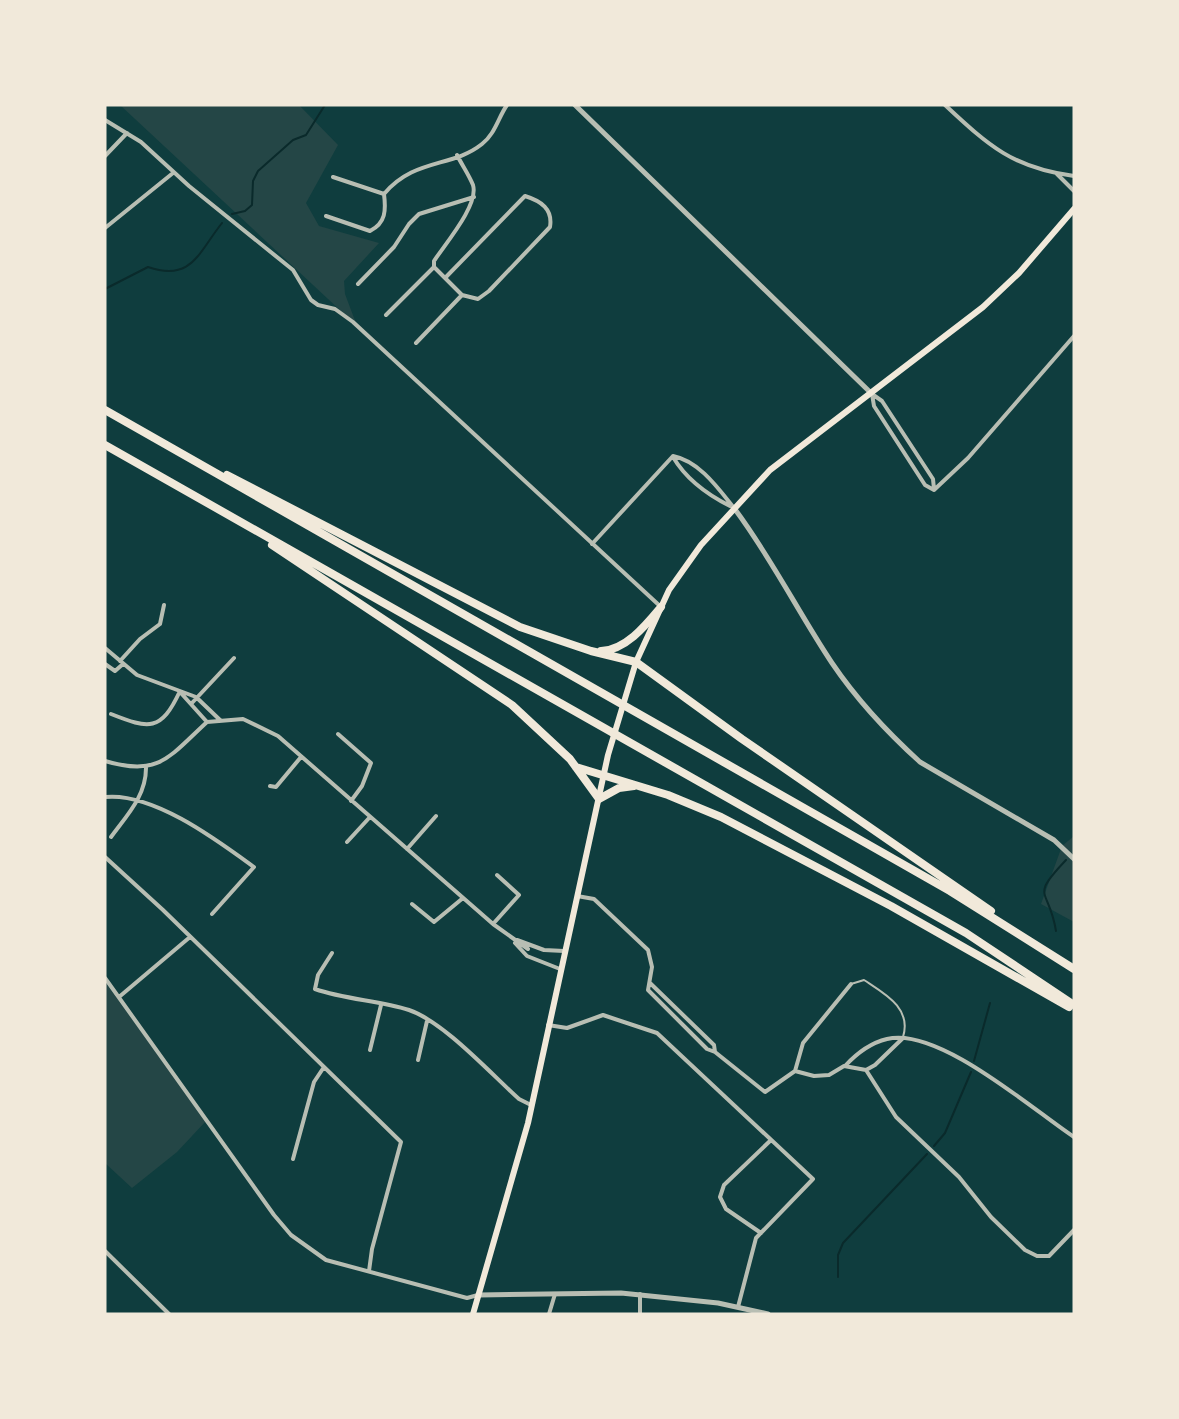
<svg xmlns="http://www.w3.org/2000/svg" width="1179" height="1419" font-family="'Noto Serif',serif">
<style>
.green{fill:#244646}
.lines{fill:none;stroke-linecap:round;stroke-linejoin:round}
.stream{stroke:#0a2a2b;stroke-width:2}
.service{stroke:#b8beb3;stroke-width:2}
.minor{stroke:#b8beb3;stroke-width:4}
.tertiary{stroke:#b8beb3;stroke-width:5}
.secondary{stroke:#f1e9da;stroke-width:6}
.motorway{stroke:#f1e9da;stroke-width:8}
</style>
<rect width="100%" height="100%" fill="#0f3d3e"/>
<path class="green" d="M120 105H299L338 145 306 203 319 226 379 243 344 281 345 294 357 326Z
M1074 836V922L1041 904 1062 846Z
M105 982 206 1121 177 1152 132 1188 105 1163Z"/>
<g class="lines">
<path class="stream" d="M232 214 245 211 252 205 253 181 258 171 293 140 306 135 325 105
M105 289 148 267C192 282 198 253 222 223
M1056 931C1049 887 1029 899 1066 860
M974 1061 990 1003
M934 1146 945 1133 971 1072
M838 1277V1255L843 1243 927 1154"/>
<path class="service" d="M851 984 864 980C885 994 912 1008 903 1037"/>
<path class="minor" d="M945 105C989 146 1013 168 1074 176
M105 120 141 142 189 186 293 270 311 300 318 305 335 309 353 322 661 607
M457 155C462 165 469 175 473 185 479 205 445 244 434 261V267L462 295
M105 156 127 133
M1057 174 1074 191
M333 177 384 194
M326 216 370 231C386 223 386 210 384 194 414 158 452 168 482 144 495 134 498 118 507 105
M105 228 173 173
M358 284 394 247 409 224 419 214 474 197
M386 315 434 267
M416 343 462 295 478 299 489 291 550 227C553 209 541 201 525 196L446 277
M872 394 874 406 925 485 934 490
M872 394 882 401 933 479 934 489
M673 456C699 461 718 488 734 508
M673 457C686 479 708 495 730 506
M934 490 968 458 1074 336
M592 544 673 456
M105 648 137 675 196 697 220 720
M120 661 140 639 160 624 164 605
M105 664 115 671 123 664
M180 692 207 722
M191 704 234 658
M111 714C149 729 161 732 180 691
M207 722 243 719 278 736 493 924 528 949
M338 734 371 763 362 786 351 801
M105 761C159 777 169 757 207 722
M270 786 276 787 301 757
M105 797C153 792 217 840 254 867L212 914
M111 837C127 815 146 796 146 768
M347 842 370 817
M407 849 436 816
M105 857 163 910 401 1142 372 1249 369 1271
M577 896 594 899 648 950 652 967 648 990 707 1049 715 1052 765 1092 795 1071 814 1076 829 1075 844 1066 866 1070 875 1065 903 1038
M412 904 434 922 463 898
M493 924 519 895 497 875
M517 940 544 950 564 951
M515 943 527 956 560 969
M332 953 318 975 315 989C346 1000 379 1000 409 1010 444 1022 491 1074 519 1099L531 1105
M105 978 274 1215 291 1235 326 1260 467 1298 478 1295
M650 983 714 1045 715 1052
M119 997 190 937
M548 1025 567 1028 603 1015 657 1033 813 1179 756 1238 738 1307
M370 1050 381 1005
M418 1060 427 1021
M845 1066C857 1053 870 1043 887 1039 938 1026 1033 1110 1074 1137
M866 1070 896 1117 959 1177 991 1217 1025 1250 1037 1256H1049L1074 1230
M795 1071 803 1043 851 984
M293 1159 314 1082 324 1067
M761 1233 726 1209 720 1197 724 1185 771 1140
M105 1251 169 1314
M549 1314 555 1294
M640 1314V1294"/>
<path class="tertiary" d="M575 105 872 394
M734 508C771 557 798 612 832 663 857 700 888 733 920 762L1054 840 1074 859
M479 1295 621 1293 718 1303 768 1314"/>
<path class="secondary" d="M473 1314 528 1123 608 755 636 662 669 590 701 545 770 470 983 307 1019 273 1074 209"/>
<path class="motorway" d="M105 410 950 891 1074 969
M105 445 966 933 1074 1005
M227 475 520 627 591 651 636 662 742 739 991 911
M272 545 512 705 570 759 599 799 619 788 634 786
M601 651C626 650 646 625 661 607
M576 767 668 795 721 817 891 906 1069 1007"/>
</g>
<rect width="1179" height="1419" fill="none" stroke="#f1e9da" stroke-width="213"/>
</svg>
